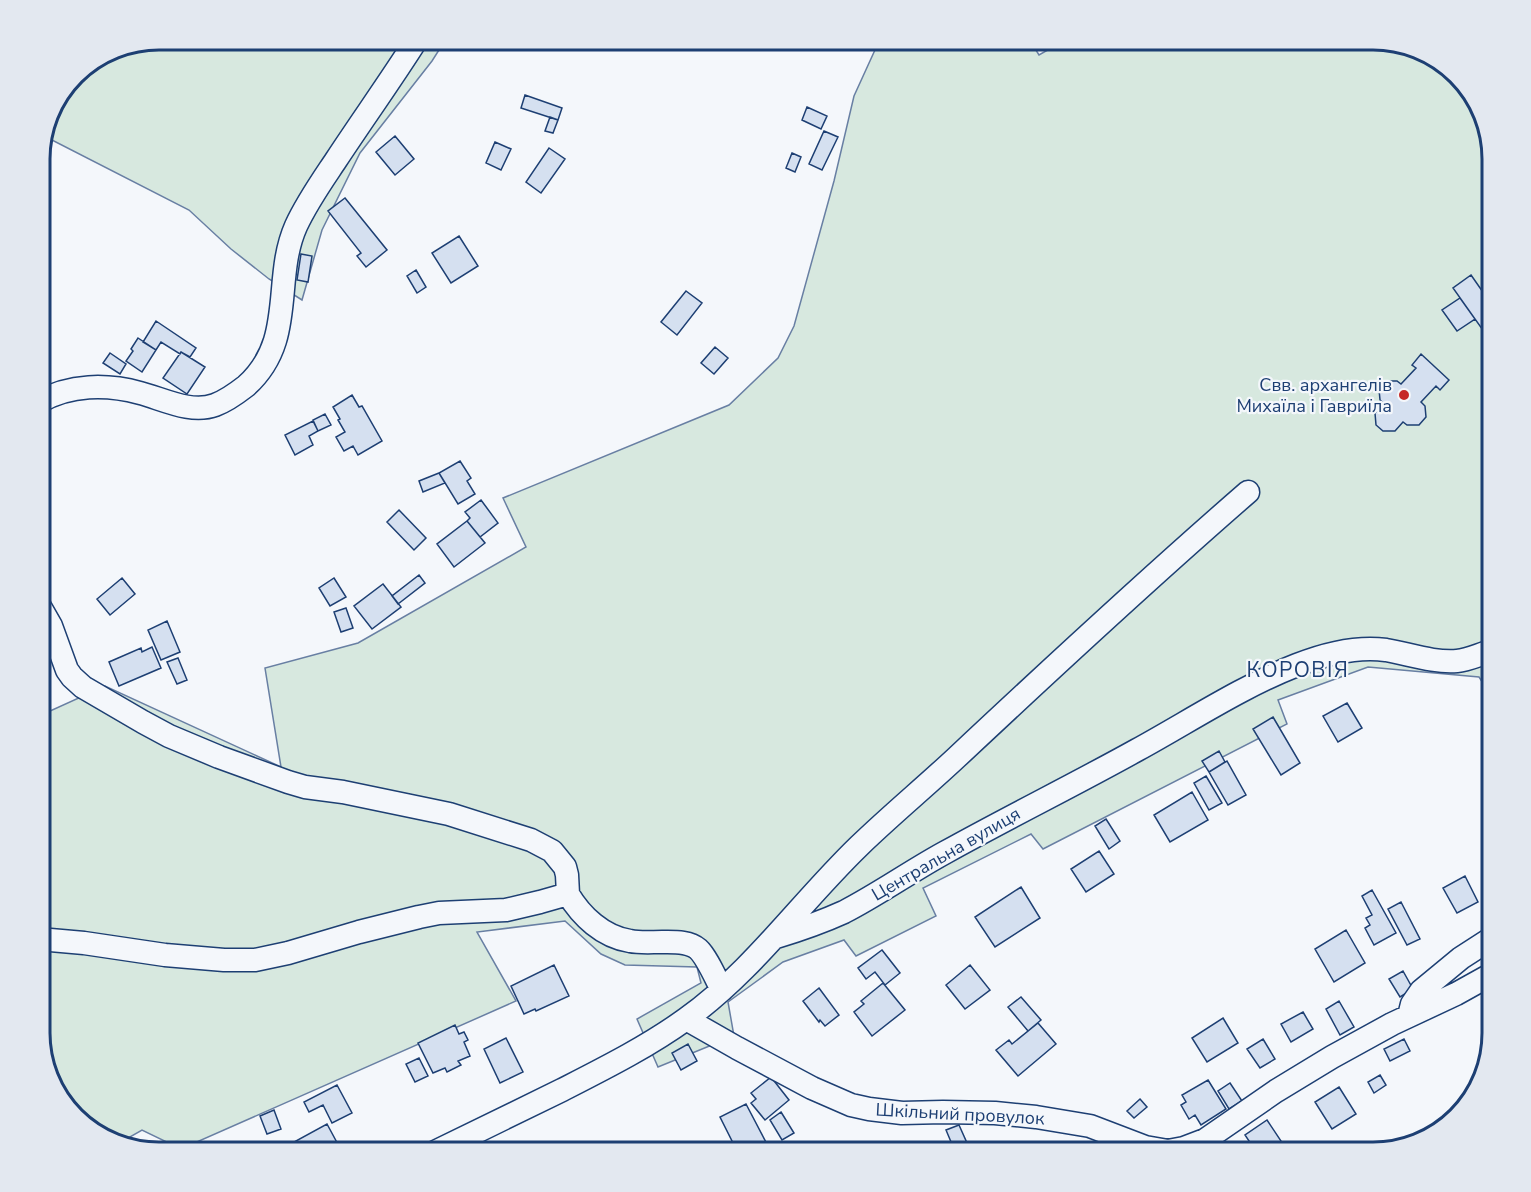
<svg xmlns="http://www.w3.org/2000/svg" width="1531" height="1192" font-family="'Nunito Sans',sans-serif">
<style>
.green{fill:#d7e8df;stroke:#687fa3;stroke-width:1.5}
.building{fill:#d5e0f0;stroke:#1d3f73;stroke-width:1.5}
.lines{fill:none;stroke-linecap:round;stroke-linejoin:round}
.minor-casing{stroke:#1d3f73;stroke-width:25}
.minor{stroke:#f4f7fb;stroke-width:22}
.poi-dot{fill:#c62828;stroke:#f4f7fb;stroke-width:2}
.labels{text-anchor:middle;stroke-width:4.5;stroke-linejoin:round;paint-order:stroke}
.poi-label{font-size:18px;fill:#1d3f73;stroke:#f4f7fb;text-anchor:end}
.street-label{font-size:18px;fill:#1d3f73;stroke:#f4f7fb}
.quarter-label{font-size:21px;letter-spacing:1.5px;fill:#1d3f73;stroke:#f4f7fb}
.rim{fill:none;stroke:#1d3f73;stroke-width:3}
</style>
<rect width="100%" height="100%" fill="#f4f7fb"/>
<path class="green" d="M159 39H446L432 61 360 153 322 230 302 300 269 279 231 249 189 210 52 140 39 159V151L51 106 80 69 113 48Z
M880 39H1029L1039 55 1067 39H1373L1445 64 1480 106 1492 158V697L1479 677 1368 667 1278 700 1287 724 1043 849 1031 834 923 888 936 916 856 956 844 940 783 962 728 1002 734 1036 658 1067 637 1019 701 983 697 967 625 965 601 954 565 921 477 932 516 1001 181 1149 142 1130 123 1141 86 1128 52 1086 39 1041V716L105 686 281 767 265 668 358 643 526 547 503 498 729 405 778 358 794 326 834 181 854 96Z"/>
<path class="building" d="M774 39H784L787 41 779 50 771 43Z
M525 95 562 108 558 120 521 108Z
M807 107 827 116 821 129 802 120Z
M550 117 558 120 553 133 545 131Z
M824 131 838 137 822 170 809 164Z
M395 136 414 159 395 175 376 152Z
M495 142 511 149 501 170 486 163Z
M549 148 565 159 541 193 526 182Z
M792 153 801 157 795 172 786 168Z
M345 198 387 250 366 267 357 256 361 253 328 211Z
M459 236 478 266 451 283 432 253Z
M301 254 312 256 308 282 297 280Z
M416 270 426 287 417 293 407 276Z
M1471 275 1492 305V343L1453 288Z
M686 291 702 303 677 335 661 322Z
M1460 298 1475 319 1457 331 1442 310Z
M156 321 196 348 190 357 181 352 180 354 161 342 156 350 143 342Z
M138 338 156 350 142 372 126 361 133 351 131 349Z
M715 347 728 358 714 374 701 363Z
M181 352 205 367 187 394 163 378Z
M110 353 126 364 120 374 103 363Z
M1421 354 1449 380 1440 390 1436 386 1421 402 1425 406 1426 417 1419 425H1407L1403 422 1395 431H1383L1376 425 1375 413 1384 404 1380 400 1379 389 1387 381H1397L1401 384 1416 368 1412 365Z
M352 395 359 407 362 406 382 441 358 455 353 446 344 451 336 437 345 432 338 420 340 419 333 407Z
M325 414 331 425 318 431 313 420Z
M313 421 318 431 309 436 313 445 295 455 285 435Z
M460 461 471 478 467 481 475 494 458 504 439 473Z
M439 473 445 483 423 492 419 481Z
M481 500 498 523 480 537 467 521 470 518 465 512Z
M399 510 426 538 414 550 387 522Z
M467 521 485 543 454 567 437 544Z
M419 575 425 583 398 604 392 596Z
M122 578 135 594 110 615 97 599Z
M334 578 346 597 330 606 319 588Z
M383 584 401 607 372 629 354 606Z
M346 608 353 628 341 632 334 612Z
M167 621 180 652 161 660 148 630Z
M46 647 49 663 39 665V648Z
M152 647 161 668 119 686 109 662 141 648 142 652Z
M178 658 187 680 177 684 167 662Z
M1347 703 1362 728 1338 742 1323 716Z
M1273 717 1300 763 1281 775 1253 729Z
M1219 751 1225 762 1209 772 1202 761Z
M1227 761 1246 795 1228 805 1209 772Z
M1206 776 1222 803 1209 810 1194 783Z
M1192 792 1208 820 1170 842 1154 815Z
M1106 819 1120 841 1109 849 1095 826Z
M1099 851 1114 874 1086 892 1071 869Z
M1465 876 1478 902 1457 913 1443 888Z
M1021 887 1040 918 995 947 975 917Z
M1372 890 1396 933 1374 945 1365 928 1370 925 1366 918 1372 915 1362 896Z
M1401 902 1420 939 1407 945 1388 909Z
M1346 930 1365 963 1334 982 1315 949Z
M882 950 900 973 885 985 875 972 866 979 858 968Z
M554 965 569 996 536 1011 535 1009 524 1014 511 986Z
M970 965 990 990 965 1009 946 985Z
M1403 971 1413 989 1400 997 1389 979Z
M883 983 905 1010 872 1036 854 1012 864 1004 861 1001Z
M819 988 839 1015 825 1026 820 1020 819 1022 803 1001Z
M1021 997 1041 1020 1028 1031 1008 1007Z
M1339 1001 1354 1027 1340 1035 1326 1009Z
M1303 1012 1313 1029 1291 1042 1281 1024Z
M1223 1018 1238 1043 1207 1062 1192 1038Z
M1038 1023 1056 1044 1018 1076 996 1050 1009 1040 1012 1044Z
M455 1025 459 1034 464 1032 468 1040 464 1042 470 1056 458 1061 461 1065 447 1072 445 1068 433 1073 418 1043Z
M506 1038 523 1072 500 1083 484 1049Z
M1263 1039 1275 1059 1260 1068 1247 1049Z
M1404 1039 1410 1051 1390 1061 1384 1049Z
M688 1044 697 1061 681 1070 672 1053Z
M419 1058 428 1076 415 1082 406 1064Z
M1380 1075 1386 1085 1374 1093 1368 1082Z
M771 1077 789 1100 765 1120 751 1103 756 1099 751 1093Z
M1208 1080 1226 1109 1201 1125 1195 1115 1189 1119 1181 1105 1186 1102 1182 1095Z
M1230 1083 1242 1101 1229 1109 1218 1091Z
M337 1085 352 1113 332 1123 323 1105 309 1112 304 1102Z
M1339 1087 1356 1114 1332 1129 1315 1102Z
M1140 1099 1147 1107 1134 1118 1127 1111Z
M746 1104 769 1148 760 1153H722L721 1149 733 1143 720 1117Z
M274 1110 281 1129 267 1134 260 1116Z
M781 1112 794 1133 782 1140 770 1120Z
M1267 1120 1285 1147 1276 1153H1257L1245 1135Z
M327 1124 341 1150 336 1153H300L294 1142Z
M959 1125 967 1143 954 1149 946 1130Z"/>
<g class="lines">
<defs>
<path id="minor" d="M39 402C70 384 107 384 140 393 163 399 191 414 215 405 226 401 237 393 246 386 297 340 272 280 296 226 307 202 322 181 336 160 363 119 391 80 417 39
M39 605 51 626 67 670 72 677 83 687 143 722 169 736 219 757 288 782 305 787 343 792 449 814 531 840 552 851 565 867 567 875 568 894
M776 937C799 930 822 922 844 912 879 894 911 871 946 852 1009 817 1074 785 1137 750 1190 721 1241 687 1297 665 1325 654 1356 646 1386 650 1409 654 1434 663 1457 661 1469 660 1480 654 1492 651
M39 939 84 943 165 955 224 960H255L288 953 359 932 419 917 439 913 506 910 540 902 568 894C581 916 603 937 630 941 640 943 651 942 662 942 674 942 689 941 698 949 707 957 716 979 722 990
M1409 1016 1412 1004 1421 991 1461 958 1492 938
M686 1019 737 1048 812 1088 851 1105 869 1109 902 1113 943 1112 995 1113 1036 1117 1090 1126 1145 1147 1168 1151 1184 1148 1205 1140 1276 1091 1332 1057 1392 1024 1456 994 1492 974
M433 1153C476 1132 519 1111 562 1090 605 1068 647 1047 686 1019 753 971 800 903 859 846 891 815 925 787 957 757 1053 667 1149 578 1248 492"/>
</defs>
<use href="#minor" class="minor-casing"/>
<use href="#minor" class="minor"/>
</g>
<circle class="poi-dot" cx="1404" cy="395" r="6"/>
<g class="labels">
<g class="poi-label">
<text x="1392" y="391">Свв. архангелів<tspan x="1392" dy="21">Михаїла і Гавриїла</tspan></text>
</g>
<g class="street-label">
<text transform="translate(946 854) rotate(-30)" y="6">Центральна вулиця</text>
<text transform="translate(960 1114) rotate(3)" y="6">Шкільний провулок</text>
</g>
<g class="quarter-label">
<text x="1298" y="677">КОРОВІЯ</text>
</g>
</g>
<path d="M0 0H1531V1192H0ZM159 50H1373A109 109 0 0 1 1482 159V1033A109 109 0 0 1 1373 1142H159A109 109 0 0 1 50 1033V159A109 109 0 0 1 159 50Z" fill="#e3e8f0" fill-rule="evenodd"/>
<path class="rim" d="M159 50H1373A109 109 0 0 1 1482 159V1033A109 109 0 0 1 1373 1142H159A109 109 0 0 1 50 1033V159A109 109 0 0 1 159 50Z"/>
</svg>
